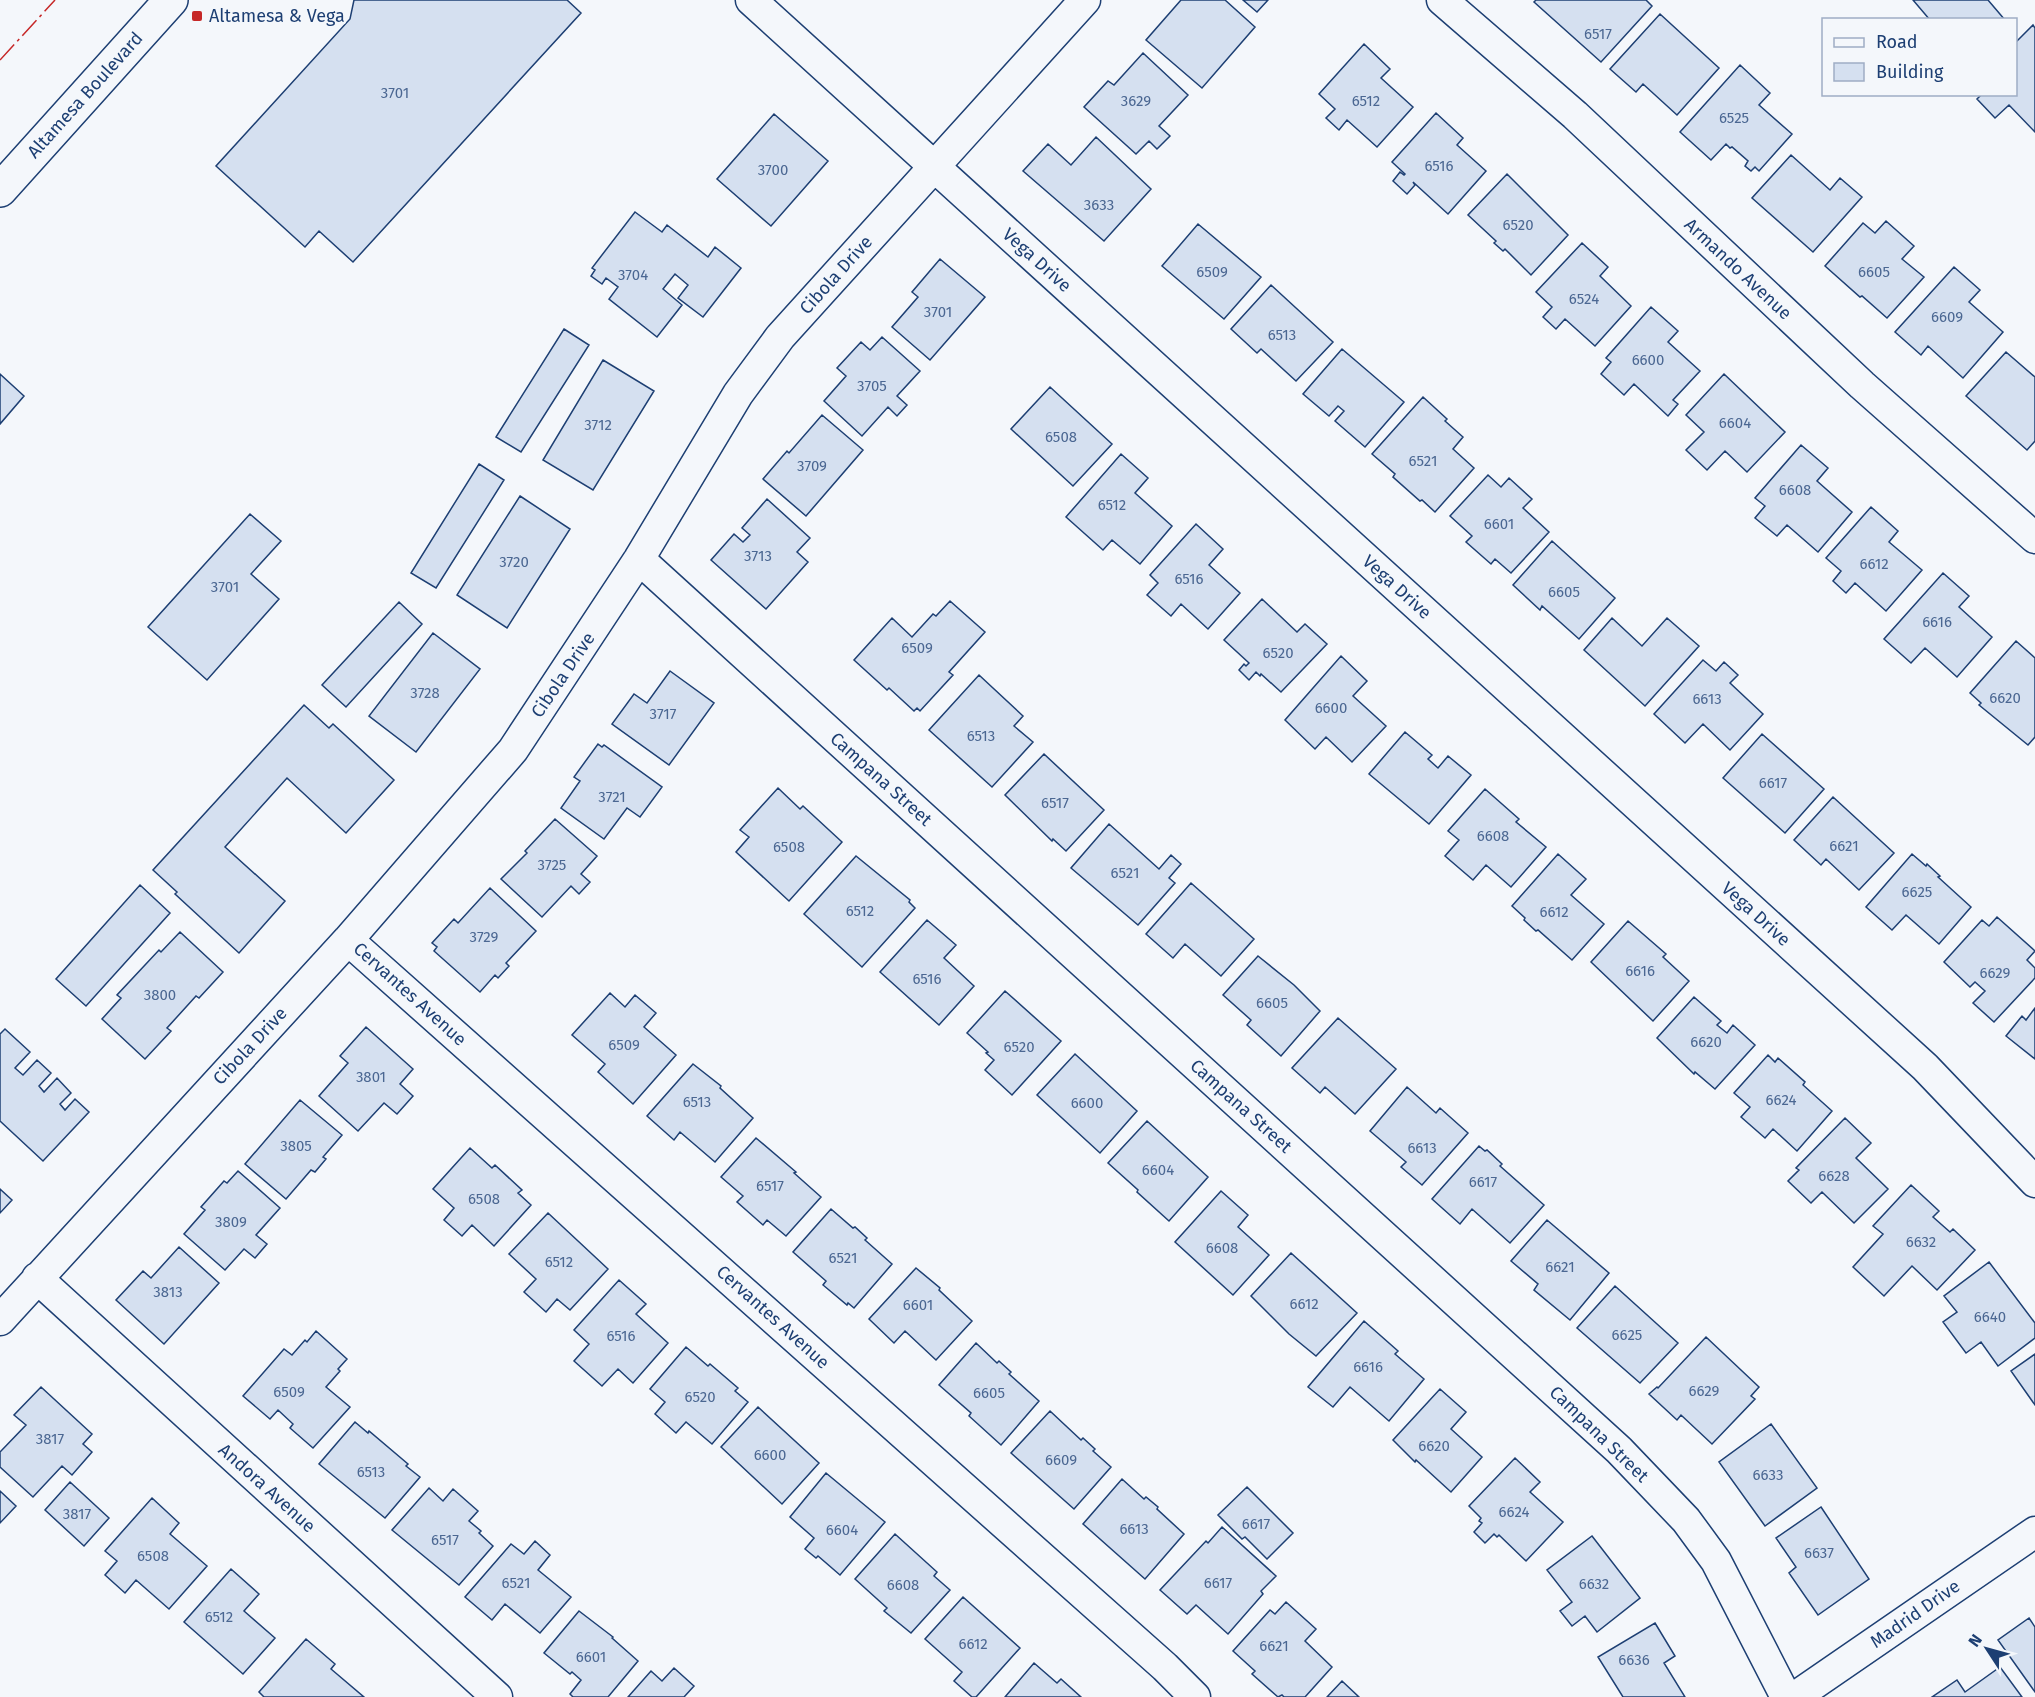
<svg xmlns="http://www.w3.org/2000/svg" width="2035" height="1697" font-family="'Fira Sans',sans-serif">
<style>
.building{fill:#d5e0f0;stroke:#1d3f73;stroke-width:1.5}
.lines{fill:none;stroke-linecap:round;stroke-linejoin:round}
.minor-casing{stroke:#1d3f73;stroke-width:33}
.secondary-casing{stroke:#1d3f73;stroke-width:36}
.minor{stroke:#f4f7fb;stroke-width:30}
.secondary{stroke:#f4f7fb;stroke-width:33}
.power{stroke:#c62828;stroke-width:1.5;stroke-dasharray:21 4.5 3 4.5;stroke-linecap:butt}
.poi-dot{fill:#c62828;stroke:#f4f7fb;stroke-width:2}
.labels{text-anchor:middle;stroke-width:4.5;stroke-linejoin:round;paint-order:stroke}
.number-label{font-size:15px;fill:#4b6792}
.poi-label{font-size:18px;fill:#1d3f73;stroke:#f4f7fb;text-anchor:start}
.street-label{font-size:18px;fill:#1d3f73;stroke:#f4f7fb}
</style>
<rect width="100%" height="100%" fill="#f4f7fb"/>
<path class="building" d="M354 0H567L581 13 353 262 319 231 305 247 216 166 350 19Z
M1181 0H1225L1255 27 1202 88 1146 40Z
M1243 0H1268L1257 12Z
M1536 0H1646L1652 6 1601 62 1534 2Z
M1913 0H1988L2005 20H1930Z
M1660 14 1719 68 1677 115 1643 84 1636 92 1610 69Z
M2033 25 2035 28V132L2009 105 1995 118 1977 99 1982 94H2016V42Z
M1364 44 1390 69 1381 78 1413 107 1377 147 1347 120 1339 130 1326 118 1335 109 1319 94Z
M1143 53 1188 95 1159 126 1170 136 1157 149 1149 141 1136 154 1084 107 1108 81 1114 85Z
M1740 65 1770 93 1759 105 1792 134 1759 171 1755 167 1751 171 1745 166 1748 161 1732 147 1730 148 1726 144 1711 160 1680 132Z
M1436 113 1463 138 1457 145 1486 171 1448 214 1413 182 1415 185 1407 194 1393 181 1400 172 1404 175 1405 174 1392 162Z
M774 114 828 161 771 226 717 179Z
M1096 137 1151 189 1104 241 1023 171 1048 144 1071 165Z
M1791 155 1830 190 1840 178 1862 197 1813 252 1752 198Z
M1507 174 1568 235 1531 275 1505 249 1503 251 1494 243 1496 241 1468 215Z
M635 212 662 232 667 225 708 257 715 247 741 268 703 317 678 298 688 285 675 274 663 289 682 305 657 337 609 299 618 287 606 278 602 284 591 276 595 270 592 268Z
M1886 221 1914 246 1902 259 1924 277 1887 318 1862 296 1860 297 1825 266 1863 223 1875 233Z
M1198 224 1261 277 1224 319 1162 266Z
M1582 243 1608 267 1600 276 1631 306 1595 346 1565 319 1556 329 1543 317 1552 307 1536 292Z
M940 259 985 297 930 360 892 327 918 297 912 292Z
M1954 267 1980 290 1969 302 2003 332 1963 378 1928 346 1921 355 1895 332Z
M1271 285 1333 342 1296 381 1261 349 1257 353 1231 329Z
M1651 307 1678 331 1668 342 1700 371 1673 400 1678 404 1668 416 1634 384 1624 395 1601 374 1611 362 1606 358Z
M564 329 589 345 521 452 496 437Z
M882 337 920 371 897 396 907 405 897 416 888 407 862 436 824 401 846 376 837 368 861 342 870 350Z
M1342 349 1404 402 1365 447 1335 421 1344 411 1338 406 1329 416 1303 394Z
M2006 352 2035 377V441L2027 450 1966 396Z
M603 360 654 391 593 490 543 460Z
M0 374 24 396 0 424Z
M1724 374 1785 432 1747 472 1725 451 1707 470 1686 450 1704 432 1686 415Z
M1050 387 1112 444 1073 486 1011 429Z
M1423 397 1447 419 1445 421 1463 437 1453 449 1474 468 1435 512 1422 500 1420 501 1393 477 1395 474 1372 454Z
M822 415 863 450 806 516 763 479 787 451 789 453Z
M1801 445 1828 468 1817 481 1852 512 1818 552 1787 525 1777 536 1755 518 1765 506 1755 498Z
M1121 454 1148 478 1135 493 1172 526 1140 564 1112 540 1103 550 1066 517Z
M479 464 504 480 436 588 411 573Z
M1488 475 1501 487 1509 478 1532 499 1523 508 1549 532 1511 573 1495 559 1491 564 1466 542 1472 536 1450 516Z
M520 496 570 529 507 628 457 595Z
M767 499 810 538 797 552 808 562 766 609 711 560 734 534 743 542 750 535 742 528Z
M1871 507 1898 531 1889 542 1922 570 1886 611 1855 583 1846 593 1833 581 1841 571 1826 558Z
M250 514 281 541 251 574 279 599 207 680 148 627Z
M1196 524 1223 549 1209 565 1240 593 1208 629 1181 604 1171 616 1147 595 1158 583 1150 575Z
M1552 541 1615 598 1579 639 1542 606 1540 610 1513 585Z
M1943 573 1969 596 1959 607 1992 637 1957 677 1925 648 1911 663 1884 639Z
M1262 599 1297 632 1305 624 1327 644 1281 692 1261 674 1260 676 1256 672 1249 680 1239 670 1244 664 1246 666 1249 663 1224 640Z
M950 601 985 632 949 672 953 675 920 711 917 708 914 711 889 688 887 690 854 660 892 618 912 637 933 614 936 616Z
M399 602 422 624 346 707 322 685Z
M1612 618 1642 646 1667 618 1699 646 1645 706 1584 650Z
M433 633 480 669 416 752 369 716Z
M2016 641 2035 658V737L2028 745 1979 705 1981 703 1970 693Z
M1341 656 1367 681 1353 696 1386 726 1352 762 1326 737 1315 749 1285 720Z
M1703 660 1716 671 1724 662 1738 675 1730 683 1763 714 1730 750 1703 724 1685 743 1654 714Z
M670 671 714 703 669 765 612 724 634 694 647 703Z
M979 675 1023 716 1014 726 1033 742 992 787 929 730Z
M304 705 329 728 333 724 394 780 346 833 287 778 225 847 285 901 239 953 175 894 177 892 153 870Z
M1405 732 1432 755 1428 759 1438 768 1448 756 1471 775 1429 824 1369 774Z
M1762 734 1824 789 1785 833 1723 778Z
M598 744 602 747 604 745 662 787 640 817 627 808 604 839 561 808 580 781 574 777Z
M1044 754 1104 810 1066 851 1053 839 1052 841 1005 795Z
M778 788 800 809 803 806 842 842 789 901 736 852 749 837 740 830Z
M1485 789 1519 819 1516 822 1546 847 1511 887 1486 865 1473 880 1445 856 1459 840 1448 831Z
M1833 797 1894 853 1859 890 1826 859 1821 865 1794 840Z
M555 819 597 856 581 874 590 882 579 894 571 886 542 917 501 879 527 853 525 851Z
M1109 824 1159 869 1171 855 1181 864 1169 878 1175 883 1138 925 1071 868Z
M1558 854 1586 879 1571 895 1604 924 1572 960 1538 930 1536 931 1524 920 1525 918 1512 906Z
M1912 854 1926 866 1927 864 1940 876 1938 877 1971 907 1939 944 1906 915 1892 930 1866 907Z
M856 856 910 900 909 902 915 908 862 967 804 914Z
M1191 883 1254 939 1221 976 1185 944 1173 958 1146 934Z
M140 885 170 913 86 1006 56 979Z
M490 888 536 931 506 963 509 966 498 978 495 975 480 992 434 951 437 947 432 943 454 919 458 923Z
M1997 917 2035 951 2027 960 2035 968V978L1994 1022 1973 1003 1985 991 1975 982 1970 987 1944 962 1982 920 1989 926Z
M927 920 956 945 944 958 974 986 939 1025 880 972Z
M1628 921 1666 954 1663 957 1689 981 1653 1021 1591 962Z
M180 932 223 972 199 998 196 996 167 1028 171 1031 145 1059 102 1019 121 998 117 995 159 950 161 952Z
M1258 956 1294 985 1320 1011 1281 1056 1247 1025 1251 1020 1223 995Z
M1005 991 1061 1041 1012 1095 985 1070 994 1060 986 1053 988 1052 967 1033Z
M610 993 625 1007 635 995 656 1013 644 1027 676 1055 633 1104 598 1072 605 1064 572 1035Z
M1694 997 1721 1021 1717 1025 1727 1033 1733 1025 1755 1045 1715 1089 1695 1072 1694 1074 1657 1038Z
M2035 1008V1059L2006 1036 2022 1016 2026 1020Z
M1338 1018 1396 1069 1355 1114 1325 1087 1320 1093 1292 1068Z
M366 1027 413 1069 400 1084 413 1096 397 1114 384 1103 358 1131 319 1096 348 1063 340 1056Z
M5 1029 30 1052 15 1068 23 1075 37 1060 51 1073 39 1086 44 1092 57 1078 71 1093 60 1104 65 1110 75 1099 89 1112 43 1161 0 1121V1034Z
M1075 1054 1137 1111 1100 1153 1037 1095Z
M1768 1055 1775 1062 1778 1058 1805 1082 1803 1085 1832 1111 1797 1151 1773 1129 1765 1138 1741 1117 1750 1107 1734 1093Z
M693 1064 721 1086 720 1088 753 1118 715 1162 680 1132 674 1140 647 1116Z
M1407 1087 1436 1113 1440 1108 1468 1133 1422 1185 1401 1167 1406 1162 1370 1131Z
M300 1100 342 1135 323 1157 326 1159 315 1172 311 1170 286 1199 245 1164Z
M1845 1118 1871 1143 1856 1158 1888 1189 1854 1223 1822 1192 1811 1203 1788 1181 1799 1170 1796 1168Z
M1147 1121 1208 1177 1169 1221 1137 1192 1138 1190 1108 1163Z
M756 1138 796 1172 794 1173 821 1197 786 1236 767 1220 763 1225 737 1202 743 1196 721 1177Z
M1479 1146 1485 1151 1487 1150 1502 1164 1500 1166 1544 1205 1510 1243 1472 1209 1460 1224 1432 1199Z
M470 1148 492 1168 495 1165 522 1190 518 1193 531 1205 494 1246 472 1225 462 1236 444 1220 454 1208 433 1189Z
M238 1171 280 1208 256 1235 267 1244 255 1258 244 1249 225 1270 184 1234 205 1210 201 1207 224 1181 227 1183Z
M1911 1185 1939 1211 1933 1217 1950 1232 1953 1229 1975 1250 1937 1290 1912 1266 1884 1296 1853 1267 1883 1234 1873 1226Z
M0 1189 12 1200 0 1213Z
M1221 1191 1248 1215 1238 1227 1269 1255 1233 1295 1175 1242Z
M831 1209 853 1228 855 1227 867 1238 865 1240 892 1264 854 1308 848 1303 847 1305 823 1285 826 1281 793 1252Z
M548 1213 608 1269 570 1310 557 1299 546 1312 524 1292 536 1279 509 1254Z
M1547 1220 1609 1273 1570 1320 1534 1290 1538 1284 1511 1261Z
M179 1247 219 1283 164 1344 116 1300 143 1271 151 1278Z
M1291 1253 1357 1313 1316 1356 1289 1334 1251 1296Z
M1989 1262 2035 1323V1338L1998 1366 1981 1342 1966 1353 1943 1322 1957 1312 1944 1296Z
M916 1268 940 1288 939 1290 972 1321 936 1360 905 1331 894 1343 869 1319Z
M619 1280 646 1304 636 1314 668 1343 633 1383 618 1369 602 1386 574 1361 589 1344 574 1330Z
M1615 1286 1678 1343 1640 1383 1577 1328Z
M1364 1321 1398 1351 1395 1354 1424 1379 1389 1421 1350 1387 1333 1407 1308 1387Z
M316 1331 347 1359 338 1369 340 1371 326 1387 350 1407 313 1448 290 1428 293 1424 278 1410 270 1419 243 1396 284 1349 292 1355 305 1340 307 1342Z
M1706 1337 1759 1387 1751 1396 1755 1399 1712 1444 1681 1415 1677 1420 1649 1394 1657 1387 1658 1388Z
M976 1343 997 1363 999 1361 1011 1372 1009 1374 1039 1401 1001 1445 969 1416 971 1413 939 1385Z
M686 1347 708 1366 710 1364 738 1388 735 1391 748 1402 712 1444 686 1422 676 1433 655 1414 665 1402 650 1389Z
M2035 1354V1405L2011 1371Z
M41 1387 92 1434 83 1444 92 1452 72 1475 62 1466 33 1497 0 1467V1452L26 1425 14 1415Z
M1440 1389 1466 1412 1451 1429 1482 1457 1451 1492 1416 1460 1415 1462 1393 1440Z
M758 1407 819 1463 782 1504 721 1447Z
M1050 1411 1081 1440 1083 1438 1095 1449 1093 1451 1111 1467 1074 1509 1011 1453Z
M355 1422 368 1433 369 1431 408 1464 406 1466 420 1477 385 1518 319 1464Z
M1771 1424 1817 1488 1765 1526 1719 1462Z
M1515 1458 1540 1482 1530 1492 1563 1522 1526 1561 1499 1535 1497 1537 1494 1534 1485 1543 1474 1532 1482 1523 1479 1521 1481 1518 1469 1506Z
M826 1473 885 1522 840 1575 818 1556 816 1558 805 1549 814 1538 790 1517Z
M1122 1479 1144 1499 1146 1497 1158 1507 1157 1509 1184 1534 1145 1579 1083 1524Z
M70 1482 109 1518 84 1546 45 1510Z
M1247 1487 1293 1533 1267 1559 1245 1537 1242 1539 1218 1515Z
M429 1488 443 1501 453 1489 478 1511 469 1521 481 1531 479 1533 493 1546 459 1585 392 1530Z
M0 1491 16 1506 0 1523Z
M152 1498 179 1523 170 1534 207 1566 169 1609 136 1580 125 1593 105 1575 117 1561 105 1551Z
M1821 1507 1869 1579 1818 1615 1789 1573 1796 1567 1776 1538Z
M1222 1527 1276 1576 1261 1591 1263 1594 1228 1634 1196 1605 1187 1614 1160 1590 1206 1541 1208 1543Z
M895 1534 937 1572 934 1576 950 1590 911 1633 884 1611 887 1608 855 1579Z
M1592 1536 1640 1598 1597 1632 1585 1616 1572 1626 1560 1611 1572 1602 1547 1570Z
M535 1541 550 1555 538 1570 571 1597 540 1633 505 1604 492 1620 465 1597 511 1544 524 1554Z
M231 1569 259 1594 244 1611 275 1638 243 1674 184 1622Z
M963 1597 1020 1648 976 1697H972L954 1681 962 1672 925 1639Z
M1286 1602 1316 1629 1305 1641 1332 1667 1305 1697H1284L1282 1695 1278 1697 1252 1674 1255 1671 1233 1651 1270 1610 1275 1614Z
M579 1611 613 1637 612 1638 638 1661 608 1697H573L570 1694 581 1680 572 1672 570 1674 544 1653Z
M2029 1618 2035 1627V1692L1998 1640Z
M1655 1623 1675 1656 1664 1663 1685 1697H1623L1598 1657Z
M306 1639 335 1664 331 1669 364 1697H264L259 1692Z
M1034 1663 1057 1683 1061 1679 1081 1697H1005Z
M2000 1667 2022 1697H1932L1957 1680 1965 1692Z
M674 1668 694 1686 684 1697H628L651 1671 662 1681Z
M1342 1681 1359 1697H1327Z"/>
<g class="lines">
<defs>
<path id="minor" d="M751 0 1925 1067 2035 1182
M1442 0 1575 115 1862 385 2035 538
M639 559 1619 1450 1686 1520 1716 1561 1786 1697
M348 940 1165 1667 1195 1697
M37 1278 497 1697
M0 1320 348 940 513 750 639 559 738 394 780 337 1085 0
M1795 1697 2035 1532"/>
<path id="secondary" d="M0 190 171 0"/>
</defs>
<use href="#minor" class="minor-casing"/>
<use href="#secondary" class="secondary-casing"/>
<use href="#minor" class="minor"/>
<use href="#secondary" class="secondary"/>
<path class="power" d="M0 60 55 0"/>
</g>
<rect class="poi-dot" x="191" y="10" width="12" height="12" rx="3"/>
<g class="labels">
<g class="number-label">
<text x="1598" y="39">6517</text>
<text x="395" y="98">3701</text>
<text x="1136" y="106">3629</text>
<text x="1366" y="106">6512</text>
<text x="1734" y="123">6525</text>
<text x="1439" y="171">6516</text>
<text x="773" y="175">3700</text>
<text x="1099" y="210">3633</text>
<text x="1518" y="230">6520</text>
<text x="1212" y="277">6509</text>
<text x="1874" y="277">6605</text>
<text x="633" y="280">3704</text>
<text x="1584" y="304">6524</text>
<text x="938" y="317">3701</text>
<text x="1947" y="322">6609</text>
<text x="1282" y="340">6513</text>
<text x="1648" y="365">6600</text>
<text x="872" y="391">3705</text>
<text x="1735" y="428">6604</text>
<text x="598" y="430">3712</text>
<text x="1061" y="442">6508</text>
<text x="1423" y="466">6521</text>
<text x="812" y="471">3709</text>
<text x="1795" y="495">6608</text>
<text x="1112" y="510">6512</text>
<text x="1499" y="529">6601</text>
<text x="758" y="561">3713</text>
<text x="514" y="567">3720</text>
<text x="1874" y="569">6612</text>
<text x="1189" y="584">6516</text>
<text x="225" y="592">3701</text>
<text x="1564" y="597">6605</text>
<text x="1937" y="627">6616</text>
<text x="917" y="653">6509</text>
<text x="1278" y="658">6520</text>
<text x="425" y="698">3728</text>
<text x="2005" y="703">6620</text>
<text x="1707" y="704">6613</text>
<text x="1331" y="713">6600</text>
<text x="663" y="719">3717</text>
<text x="981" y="741">6513</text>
<text x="1773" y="788">6617</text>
<text x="612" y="802">3721</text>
<text x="1055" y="808">6517</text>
<text x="1493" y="841">6608</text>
<text x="1844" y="851">6621</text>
<text x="789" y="852">6508</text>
<text x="552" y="870">3725</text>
<text x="1125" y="878">6521</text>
<text x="1917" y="897">6625</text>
<text x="860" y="916">6512</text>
<text x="1554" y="917">6612</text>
<text x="484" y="942">3729</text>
<text x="1640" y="976">6616</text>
<text x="1995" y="978">6629</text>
<text x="927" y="984">6516</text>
<text x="160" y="1000">3800</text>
<text x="1272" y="1008">6605</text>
<text x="1706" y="1047">6620</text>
<text x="624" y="1050">6509</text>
<text x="1019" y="1052">6520</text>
<text x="371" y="1082">3801</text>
<text x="1781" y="1105">6624</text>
<text x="697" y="1107">6513</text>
<text x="1087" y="1108">6600</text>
<text x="296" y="1151">3805</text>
<text x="1422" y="1153">6613</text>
<text x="1158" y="1175">6604</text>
<text x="1834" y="1181">6628</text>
<text x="1483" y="1187">6617</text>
<text x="770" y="1191">6517</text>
<text x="484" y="1204">6508</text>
<text x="231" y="1227">3809</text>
<text x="1921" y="1247">6632</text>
<text x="1222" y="1253">6608</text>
<text x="843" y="1263">6521</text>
<text x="559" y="1267">6512</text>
<text x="1560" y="1272">6621</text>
<text x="168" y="1297">3813</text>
<text x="1304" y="1309">6612</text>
<text x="918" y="1310">6601</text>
<text x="1990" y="1322">6640</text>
<text x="1627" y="1340">6625</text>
<text x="621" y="1341">6516</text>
<text x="1368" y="1372">6616</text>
<text x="1704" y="1396">6629</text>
<text x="289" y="1397">6509</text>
<text x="989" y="1398">6605</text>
<text x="700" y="1402">6520</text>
<text x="50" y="1444">3817</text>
<text x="1434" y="1451">6620</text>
<text x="770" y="1460">6600</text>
<text x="1061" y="1465">6609</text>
<text x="371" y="1477">6513</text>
<text x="1768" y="1480">6633</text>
<text x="1514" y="1517">6624</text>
<text x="77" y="1519">3817</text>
<text x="1256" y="1529">6617</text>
<text x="1134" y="1534">6613</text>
<text x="842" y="1535">6604</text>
<text x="445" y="1545">6517</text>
<text x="1819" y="1558">6637</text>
<text x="153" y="1561">6508</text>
<text x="516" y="1588">6521</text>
<text x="1218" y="1588">6617</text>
<text x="1594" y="1589">6632</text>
<text x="903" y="1590">6608</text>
<text x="219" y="1622">6512</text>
<text x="973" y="1649">6612</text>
<text x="1274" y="1651">6621</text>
<text x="591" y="1662">6601</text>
<text x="1634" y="1665">6636</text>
</g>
<g class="poi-label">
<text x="209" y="22">Altamesa &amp; Vega</text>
</g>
<g class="street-label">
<text transform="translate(85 95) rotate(-48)" y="6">Altamesa Boulevard</text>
<text transform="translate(1037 260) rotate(42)" y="6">Vega Drive</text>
<text transform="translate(1738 269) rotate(43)" y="6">Armando Avenue</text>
<text transform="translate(836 275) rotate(-48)" y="6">Cibola Drive</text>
<text transform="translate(1397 587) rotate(42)" y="6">Vega Drive</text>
<text transform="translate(563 675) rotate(-56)" y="6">Cibola Drive</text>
<text transform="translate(881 779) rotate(42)" y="6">Campana Street</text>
<text transform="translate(1756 914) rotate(42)" y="6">Vega Drive</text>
<text transform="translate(410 994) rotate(42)" y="6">Cervantes Avenue</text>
<text transform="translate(250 1046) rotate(-47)" y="6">Cibola Drive</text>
<text transform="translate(1241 1106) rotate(42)" y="6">Campana Street</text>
<text transform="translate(773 1317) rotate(42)" y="6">Cervantes Avenue</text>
<text transform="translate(1599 1434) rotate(44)" y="6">Campana Street</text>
<text transform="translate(267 1488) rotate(42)" y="6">Andora Avenue</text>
<text transform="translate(1915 1614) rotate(-35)" y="6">Madrid Drive</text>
</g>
</g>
<rect x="1822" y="18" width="195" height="78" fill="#f4f7fb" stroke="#9eadc5" stroke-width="1.5"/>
<rect x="1834" y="38" width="30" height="9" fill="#f4f7fb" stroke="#9eadc5" stroke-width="1.5"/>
<text x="1876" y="48" font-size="18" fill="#1d3f73">Road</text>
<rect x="1834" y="63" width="30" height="18" fill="#d5e0f0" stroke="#9eadc5" stroke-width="1.5"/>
<text x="1876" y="78" font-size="18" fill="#1d3f73">Building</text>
<g transform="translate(1987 1649) rotate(306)" stroke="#f4f7fb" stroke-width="4.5" paint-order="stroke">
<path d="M0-4.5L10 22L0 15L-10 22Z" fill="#1d3f73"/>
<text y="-9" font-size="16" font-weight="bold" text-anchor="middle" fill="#1d3f73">N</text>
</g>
</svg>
